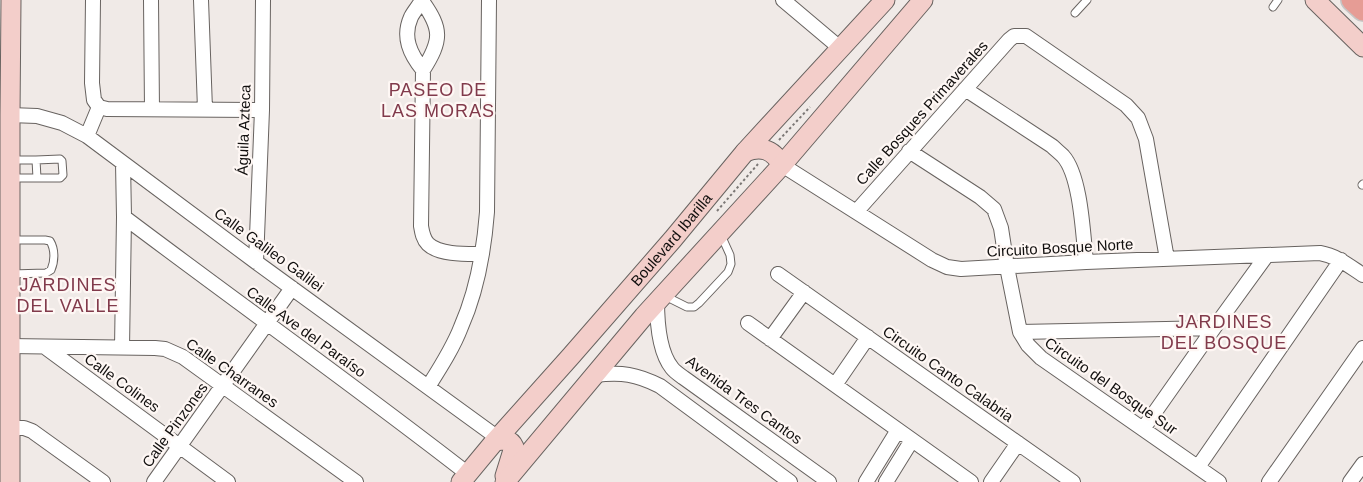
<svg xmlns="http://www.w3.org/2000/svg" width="1363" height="482" font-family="Helvetica,sans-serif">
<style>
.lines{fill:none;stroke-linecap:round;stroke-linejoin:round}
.lane-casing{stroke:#686360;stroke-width:9}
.street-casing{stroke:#686360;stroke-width:16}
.secondary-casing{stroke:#686360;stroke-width:21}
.primary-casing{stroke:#c6c5c5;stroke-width:24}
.path{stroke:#7c7876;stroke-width:2;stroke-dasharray:2.5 2.5;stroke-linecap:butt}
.lane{stroke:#fff;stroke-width:7}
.street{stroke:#fff;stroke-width:14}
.secondary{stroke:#f3ceca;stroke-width:19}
.primary{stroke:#e69c95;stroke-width:21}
.labels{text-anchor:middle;stroke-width:4.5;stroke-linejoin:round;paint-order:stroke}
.street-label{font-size:15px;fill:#110f0e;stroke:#fef7f4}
.quarter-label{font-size:18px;letter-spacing:1px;fill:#813a4b;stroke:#fef7f4}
</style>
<rect width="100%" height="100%" fill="#f0eae7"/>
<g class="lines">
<defs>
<path id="lane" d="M1273 7 1278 0
M1075 13 1087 0
M12 160H36
M11 178H60L63 175 62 161 60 159 36 160 37 178
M1362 185 1363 184
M11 274 46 273 51 270C55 261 55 249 50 241L45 240H12
M665 296 687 307H694L699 303 728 272 731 264 730 255 721 235"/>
<path id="street" d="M93 0 92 83 94 100 99 107 107 109 262 110
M151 0 152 109
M201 0 205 109
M422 0C419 6 414 11 411 17 402 37 410 54 423 70
M783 0 840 48
M422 1C442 29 442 40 423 70L421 226C422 232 423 239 428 244 439 255 467 254 482 254
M965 89 1052 146C1055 149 1060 153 1063 156 1081 176 1083 235 1086 262
M10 115 37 116 62 123 87 136 256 262 498 438
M87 136 99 107
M909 151 980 197 994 209 1001 228 1007 267 1020 332 1028 345 1041 358 1219 482
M782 165 932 260 947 267 961 269 1086 262 1320 253C1337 256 1349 266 1363 275
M856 212 1009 40 1014 36H1026L1126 105 1138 118 1146 139 1167 259
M124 217C238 303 355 386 468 474
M256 262 262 110 263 0
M778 274 1073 482
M657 300C657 320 659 352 672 368 675 372 680 375 684 378L829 482
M748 323 971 482
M1020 332 1214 328
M770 339 804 292
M9 346 155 348 165 349 183 357 356 482
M45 347 228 482
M122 348 124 217 123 163
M595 375C622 372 636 374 660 386L790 482
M835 385 868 337
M428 387C440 368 453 348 461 327 477 291 484 251 487 212L489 0
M9 428H24L32 431 103 482
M1143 429 1214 328 1267 255
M1198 467 1341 260
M154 482 292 288
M866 482 898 430
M886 482 912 440
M991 482 1018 443
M1269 482 1363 348
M1350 482 1363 464"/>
<g id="secondary">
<path d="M1315 0 1363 47"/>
<path d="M745 152C762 145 773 150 782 165"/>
<path d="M495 441C503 440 510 438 514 447L505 476"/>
<path d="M10 482V115L11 0"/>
<path id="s1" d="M461 482 495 441 571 356 673 239 745 152 885 0"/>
<path d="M505 482 644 316 782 165 923 0"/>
</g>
<path id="primary" d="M1352 0 1363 10"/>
</defs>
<use href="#lane" class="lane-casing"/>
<use href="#street" class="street-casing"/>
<use href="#secondary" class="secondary-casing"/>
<use href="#primary" class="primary-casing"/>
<path class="path" d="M779 140 810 107
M717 211 758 164"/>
<use href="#lane" class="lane"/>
<use href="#street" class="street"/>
<use href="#secondary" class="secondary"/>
<use href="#primary" class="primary"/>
</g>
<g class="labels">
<g class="street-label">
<text transform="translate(922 113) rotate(-48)" y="5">Calle Bosques Primaverales</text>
<text transform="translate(244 130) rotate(-88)" y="5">Águila Azteca</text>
<text dy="5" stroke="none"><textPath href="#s1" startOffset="321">Boulevard Ibarilla</textPath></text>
<text transform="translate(1060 248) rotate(-3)" y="5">Circuito Bosque Norte</text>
<text transform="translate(269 250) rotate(36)" y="5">Calle Galileo Galilei</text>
<text transform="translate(306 332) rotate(36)" y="5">Calle Ave del Paraíso</text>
<text transform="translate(232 373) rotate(35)" y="5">Calle Charranes</text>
<text transform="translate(948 374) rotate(35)" y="5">Circuito Canto Calabria</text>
<text transform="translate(122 383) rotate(36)" y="5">Calle Colines</text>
<text transform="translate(1111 386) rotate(35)" y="5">Circuito del Bosque Sur</text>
<text transform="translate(744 400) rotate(36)" y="5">Avenida Tres Cantos</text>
<text transform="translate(175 425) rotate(-54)" y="5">Calle Pinzones</text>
</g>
<g class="quarter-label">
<text x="438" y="96">PASEO DE<tspan x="438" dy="21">LAS MORAS</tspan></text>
<text x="68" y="291">JARDINES<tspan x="68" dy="21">DEL VALLE</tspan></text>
<text x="1224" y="328">JARDINES<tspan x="1224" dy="21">DEL BOSQUE</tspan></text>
</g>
</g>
</svg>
